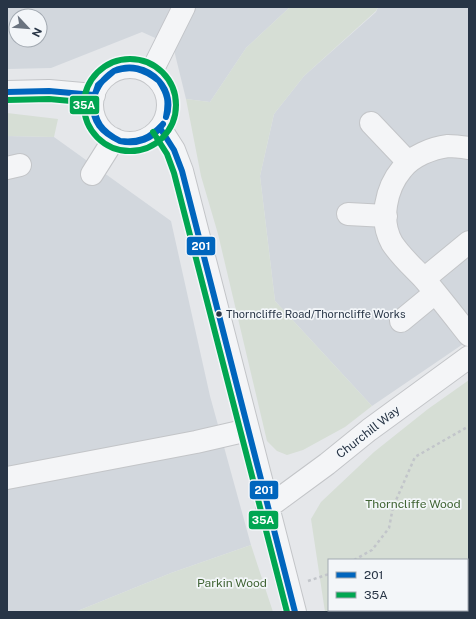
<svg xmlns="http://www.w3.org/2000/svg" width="476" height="619" font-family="'Public Sans',sans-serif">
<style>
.built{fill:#d2d7dd;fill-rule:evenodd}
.green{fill:#d6ded5;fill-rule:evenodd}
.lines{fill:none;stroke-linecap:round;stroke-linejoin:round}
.minor-casing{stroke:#c3c5c8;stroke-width:24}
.path{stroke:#c2c5ca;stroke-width:2.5;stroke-dasharray:3 3;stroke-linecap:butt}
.minor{stroke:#f4f5f7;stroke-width:22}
.bus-1-casing{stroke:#f3f6f9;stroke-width:9}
.bus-2-casing{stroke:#f3f6f9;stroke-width:9}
.bus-1{stroke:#0065bd;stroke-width:6}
.bus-2{stroke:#00a651;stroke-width:6}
.bus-dot{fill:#283546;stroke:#f3f6f9;stroke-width:1.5}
.labels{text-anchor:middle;stroke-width:3.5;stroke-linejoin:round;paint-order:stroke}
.bus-label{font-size:11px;fill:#283546;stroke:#f3f6f9;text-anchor:start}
.street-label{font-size:12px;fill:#283546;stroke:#f3f6f9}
.park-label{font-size:12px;fill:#406434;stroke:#f3f6f9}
.line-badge{stroke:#f3f6f9;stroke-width:1.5}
.badge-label{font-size:11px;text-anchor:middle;font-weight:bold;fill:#fff}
</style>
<rect width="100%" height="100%" fill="#e5e7ea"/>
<path class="built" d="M7 7H290L246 48 210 102 186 99 173 46 142 32 51 68 7 69ZM16 16H40V40H16Z
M378 7H469V340L372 406 275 301 260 176 274 114 304 76 376 12Z
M7 136 54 137 171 221 210 396 251 545 171 573 75 612H7Z"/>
<path class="green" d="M290 7H378L376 11 304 76 274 114 260 176 275 301 372 406 345 427 303 450 287 455 277 451 267 441 218 234 201 176 186 99 210 102 246 48Z
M7 113 58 119 54 137 7 136Z
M469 380V612H325L311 519 321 502 374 452 428 409ZM329 560H467V610H329Z
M251 545 273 612H75L171 573Z"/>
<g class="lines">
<defs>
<path id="minor" d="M92 105a38 38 0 1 1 76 0a38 38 0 1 1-76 0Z
M151 73 184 7
M7 92 49 91 94 95
M371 123 408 162
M160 128 174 150 182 171 295 612
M469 148C462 147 455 146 448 146 432 148 412 156 402 169 386 188 379 220 392 243 401 257 414 268 425 280 440 298 454 316 469 335
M7 168 20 165
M92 174 114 139
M348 214 386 216
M424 279 469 242
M401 321 435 293
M7 478 196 442 248 430
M267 508 327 464 369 430 469 357"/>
</defs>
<use href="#minor" class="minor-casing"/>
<path class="path" d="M354 560 372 550 389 528 393 507 415 457 469 426
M308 581 329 574"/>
<use href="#minor" class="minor"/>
<defs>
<path id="bus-1" d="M114 71C129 64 147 68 158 80
M114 71C132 65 143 69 158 80
M159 81C168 91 171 105 166 117
M159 81C168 95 169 101 166 117
M7 92 49 91 94 95
M93 100 98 85 114 71
M93 100C97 87 102 79 114 71
M93 101C95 122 101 131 120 141
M93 101C92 122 101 132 120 141
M160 128 174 150 182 171 295 612
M120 141C139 143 149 139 163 124
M120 141C137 145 153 139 163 124"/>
<path id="bus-2" d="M84 105a46 46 0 1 1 92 0a46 46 0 1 1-92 0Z
M7 100 49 99 93 103
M153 132 167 154 174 173 287 612"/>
</defs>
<use href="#bus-1" class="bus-1-casing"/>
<use href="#bus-2" class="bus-2-casing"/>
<use href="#bus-1" class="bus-1"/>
<use href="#bus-2" class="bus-2"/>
</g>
<circle class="bus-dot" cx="219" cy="314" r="3.5"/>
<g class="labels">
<g class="bus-label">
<text x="226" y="318">Thorncliffe Road/Thorncliffe Works</text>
</g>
<g class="street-label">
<text transform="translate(368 432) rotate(-38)" y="4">Churchill Way</text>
</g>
<g class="park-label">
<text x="413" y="508">Thorncliffe Wood</text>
<text x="232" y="587">Parkin Wood</text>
</g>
</g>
<g class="line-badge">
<rect x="69" y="95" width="31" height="20" rx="4" fill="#00a651"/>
<rect x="186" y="236" width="30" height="20" rx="4" fill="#0065bd"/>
<rect x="249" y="480" width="30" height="20" rx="4" fill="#0065bd"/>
<rect x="248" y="510" width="31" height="20" rx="4" fill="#00a651"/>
</g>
<g class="badge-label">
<text x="84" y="109">35A</text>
<text x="201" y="250">201</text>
<text x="264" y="494">201</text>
<text x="263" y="524">35A</text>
</g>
<rect width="476" height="619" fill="none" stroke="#283546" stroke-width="16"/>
<rect x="328" y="559" width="140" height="52" fill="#f3f6f9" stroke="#a2a9b1"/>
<rect x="336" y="572" width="20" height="6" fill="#0065bd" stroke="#a2a9b1"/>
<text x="364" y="579" font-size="12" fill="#283546">201</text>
<rect x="336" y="592" width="20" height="6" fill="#00a651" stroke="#a2a9b1"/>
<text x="364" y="599" font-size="12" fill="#283546">35A</text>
<g transform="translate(28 28) rotate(116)"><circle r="19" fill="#f3f6f9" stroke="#a2a9b1"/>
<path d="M0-3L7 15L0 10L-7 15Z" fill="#6a737f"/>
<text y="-6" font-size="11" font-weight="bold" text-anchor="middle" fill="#283546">N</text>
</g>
</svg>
